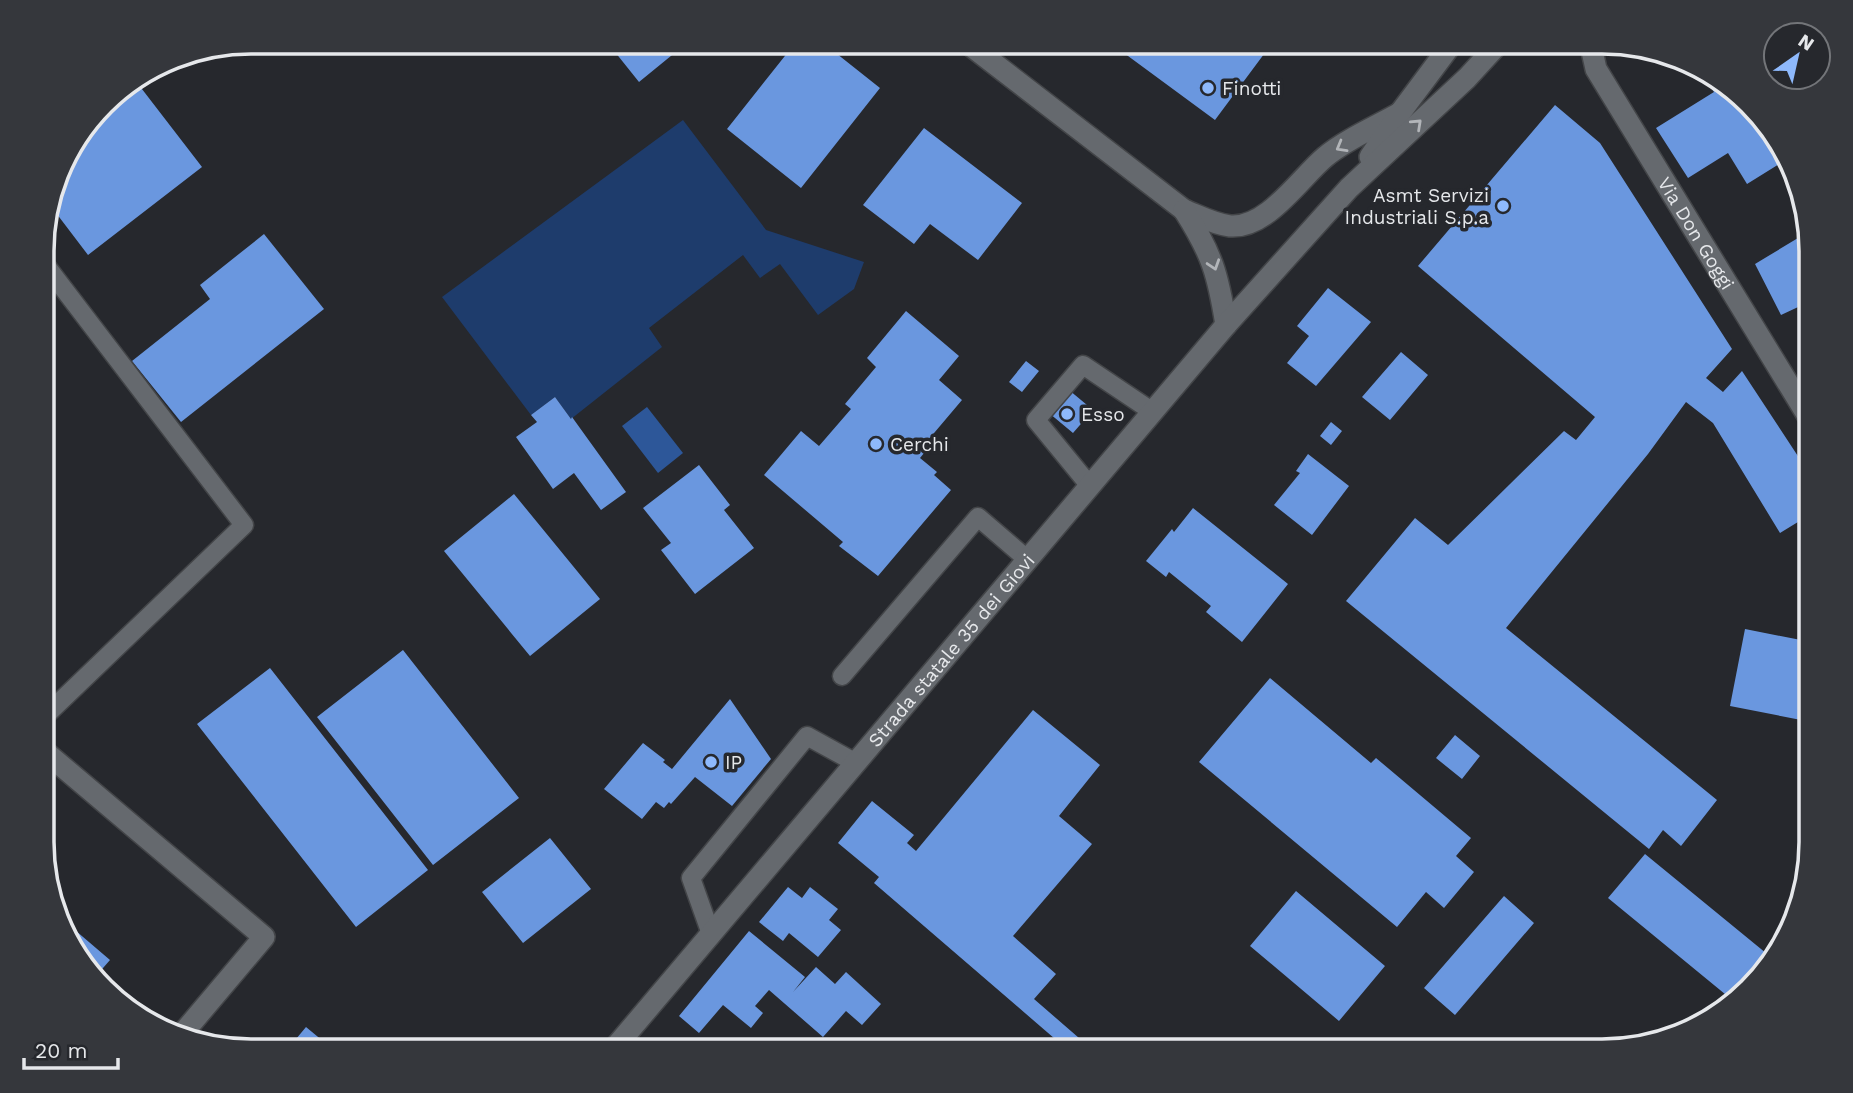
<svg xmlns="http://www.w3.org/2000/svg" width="1853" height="1093" font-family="'Work Sans',sans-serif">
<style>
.green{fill:#1e3c6c}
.water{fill:#2d5799}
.building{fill:#6a97df}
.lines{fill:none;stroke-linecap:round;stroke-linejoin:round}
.lane-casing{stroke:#434548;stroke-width:21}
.street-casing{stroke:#434548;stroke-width:24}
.secondary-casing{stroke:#434548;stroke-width:24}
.lane{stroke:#65696e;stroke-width:18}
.street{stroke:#65696e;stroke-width:21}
.secondary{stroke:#65696e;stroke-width:21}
.oneway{stroke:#b2b5b9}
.poi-dot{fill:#8eb9fc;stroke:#26282d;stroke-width:2.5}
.labels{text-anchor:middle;stroke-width:7;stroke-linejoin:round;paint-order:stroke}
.poi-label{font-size:19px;fill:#e6e8eb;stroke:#26282d;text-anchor:start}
.street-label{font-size:19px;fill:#e6e8eb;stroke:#26282d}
.rim{fill:none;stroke:#e6e8eb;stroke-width:3.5}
</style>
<rect width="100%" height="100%" fill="#26282d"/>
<path class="green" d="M683 120 766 230 864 262 854 289 818 315 780 264 760 278 743 255 649 328 662 347 571 419 555 397 531 415 442 297Z"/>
<path class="water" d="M647 407 683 453 658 473 622 426Z"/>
<path class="building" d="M607 42H688L639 82Z
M796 42H822L880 88 801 188 727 129Z
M1109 42H1273L1215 120Z
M1710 74 1783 146 1787 159 1747 184 1728 153 1688 178 1656 128 1714 92 1704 77Z
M135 80 202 167 88 255 50 205 64 158 113 94Z
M1555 105 1600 143 1732 349 1706 378 1723 392 1742 371 1811 476V514L1780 533 1713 423 1686 402 1648 454 1506 628 1717 800 1681 846 1663 830 1649 849 1346 601 1415 518 1448 545 1564 431 1576 440 1595 417 1418 266Z
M924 128 1022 203 978 260 930 224 914 244 863 205Z
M1808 232 1811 237V301L1781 315 1755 264Z
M264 234 324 309 181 422 132 361 210 299 200 285Z
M1328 288 1371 322 1316 386 1287 363 1309 336 1297 326Z
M906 311 959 356 939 380 962 400 929 439 933 442 920 458 937 472 934 475 951 490 878 576 839 546 843 542 764 475 801 431 819 446 851 409 845 404 876 367 867 358Z
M1401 352 1428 375 1390 420 1362 397Z
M1026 361 1039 371 1022 392 1009 382Z
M1069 390 1093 410 1073 433 1049 413Z
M555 397 571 419 572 417 626 492 601 510 574 473 553 489 516 437 537 422 531 415Z
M1331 422 1342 431 1331 445 1320 436Z
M1308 454 1349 486 1312 535 1274 505 1300 473 1296 471Z
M699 465 730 505 724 510 754 548 695 594 661 550 671 543 643 508Z
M514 494 600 599 530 656 444 551Z
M1193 508 1288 584 1242 642 1206 612 1211 606 1169 572 1166 577 1146 561 1172 529 1174 532Z
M1745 629 1811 642V669L1801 720 1730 706Z
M403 650 519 798 433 865 317 717Z
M270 668 428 870 356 927 197 724Z
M1270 678 1371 763 1376 758 1471 838 1456 856 1474 872 1444 908 1426 892 1397 927 1199 762Z
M730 699 771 759 732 806 695 777 671 804 669 802 664 808 656 802 642 819 604 789 643 743 665 760 663 762 672 769Z
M1033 710 1100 765 1059 816 1092 844 1013 936 1056 974 1034 999 1094 1051H1069L874 883 879 877 838 843 872 801 914 835 907 843 916 851Z
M1455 735 1480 756 1462 779 1436 758Z
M550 838 591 889 523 943 482 892Z
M1645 854 1772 958 1731 999 1608 898Z
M788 887 802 898 810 887 838 909 829 920 841 930 818 957 789 933 783 941 759 922Z
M1296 891 1385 966 1339 1021 1250 946Z
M1504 896 1534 923 1455 1015 1424 988Z
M62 919 110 960 96 976 77 958Z
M749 931 805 977 793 992 816 967 835 984 846 972 881 1004 862 1025 846 1011 823 1037 769 990 755 1006 763 1013 751 1028 723 1005 699 1033 679 1016Z
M306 1027 335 1051H286Z
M762 1041 774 1051H753Z"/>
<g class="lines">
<defs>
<path id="lane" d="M44 263 244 525 44 717
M1090 486 1036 420 1083 365 1153 412
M842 676 978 517 1028 560
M711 934 691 878 807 736 856 763"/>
<g id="street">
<path d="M966 42 1184 210C1199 216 1214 224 1230 226 1267 229 1300 178 1325 157 1345 140 1377 126 1400 113"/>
<path id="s1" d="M1590 42 1596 69 1811 421"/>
<path d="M1184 210C1212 254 1218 274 1226 325"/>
<path d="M44 751 264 937 183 1033"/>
</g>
<g id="secondary">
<path d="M1370 157 1400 113 1453 42"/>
<path id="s2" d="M612 1051 1226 325 1349 188 1467 78 1500 42"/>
</g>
</defs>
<use href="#lane" class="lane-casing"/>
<use href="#street" class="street-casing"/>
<use href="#secondary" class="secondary-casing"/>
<use href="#lane" class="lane"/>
<use href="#street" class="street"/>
<use href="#secondary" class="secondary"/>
</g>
<defs><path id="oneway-chevron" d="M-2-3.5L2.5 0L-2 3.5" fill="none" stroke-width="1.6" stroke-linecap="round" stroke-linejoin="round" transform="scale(1.75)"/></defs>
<g class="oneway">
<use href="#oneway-chevron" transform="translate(1417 124) rotate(-43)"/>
<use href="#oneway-chevron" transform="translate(1341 147) rotate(150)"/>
<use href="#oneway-chevron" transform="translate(1214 265) rotate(72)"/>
</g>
<g class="poi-dot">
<circle cx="1208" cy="88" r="7"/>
<circle cx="1503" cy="206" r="7"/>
<circle cx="1067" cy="414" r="7"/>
<circle cx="876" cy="444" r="7"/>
<circle cx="711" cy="762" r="7"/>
</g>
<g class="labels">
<g class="poi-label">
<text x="1222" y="95">Finotti</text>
<text x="1489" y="202" text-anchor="end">Asmt Servizi<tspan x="1489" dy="22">Industriali S.p.a</tspan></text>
<text x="1081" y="421">Esso</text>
<text x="890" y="451">Cerchi</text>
<text x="725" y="769">IP</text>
</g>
<g class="street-label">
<text dy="7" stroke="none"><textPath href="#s1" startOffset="220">Via Don Goggi</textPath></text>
<text dy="7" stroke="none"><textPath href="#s2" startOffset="525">Strada statale 35 dei Giovi</textPath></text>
</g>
</g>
<path d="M0 0H1853V1093H0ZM251 54H1602A197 197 0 0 1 1799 251V842A197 197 0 0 1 1602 1039H251A197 197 0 0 1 54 842V251A197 197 0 0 1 251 54Z" fill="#35373c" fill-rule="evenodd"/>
<path class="rim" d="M251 54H1602A197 197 0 0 1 1799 251V842A197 197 0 0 1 1602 1039H251A197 197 0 0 1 54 842V251A197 197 0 0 1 251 54Z"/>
<g transform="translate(1797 56) rotate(34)"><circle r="33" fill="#26282d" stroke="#737579" stroke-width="2"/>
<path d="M0-5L12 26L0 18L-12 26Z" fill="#8eb9fc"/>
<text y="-10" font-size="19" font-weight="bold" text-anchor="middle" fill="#e6e8eb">N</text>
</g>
<path d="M24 1058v10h94v-10" fill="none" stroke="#e6e8eb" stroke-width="3.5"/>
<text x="35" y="1058" font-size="21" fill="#e6e8eb" stroke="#26282d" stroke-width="5" paint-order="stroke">20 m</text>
</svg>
